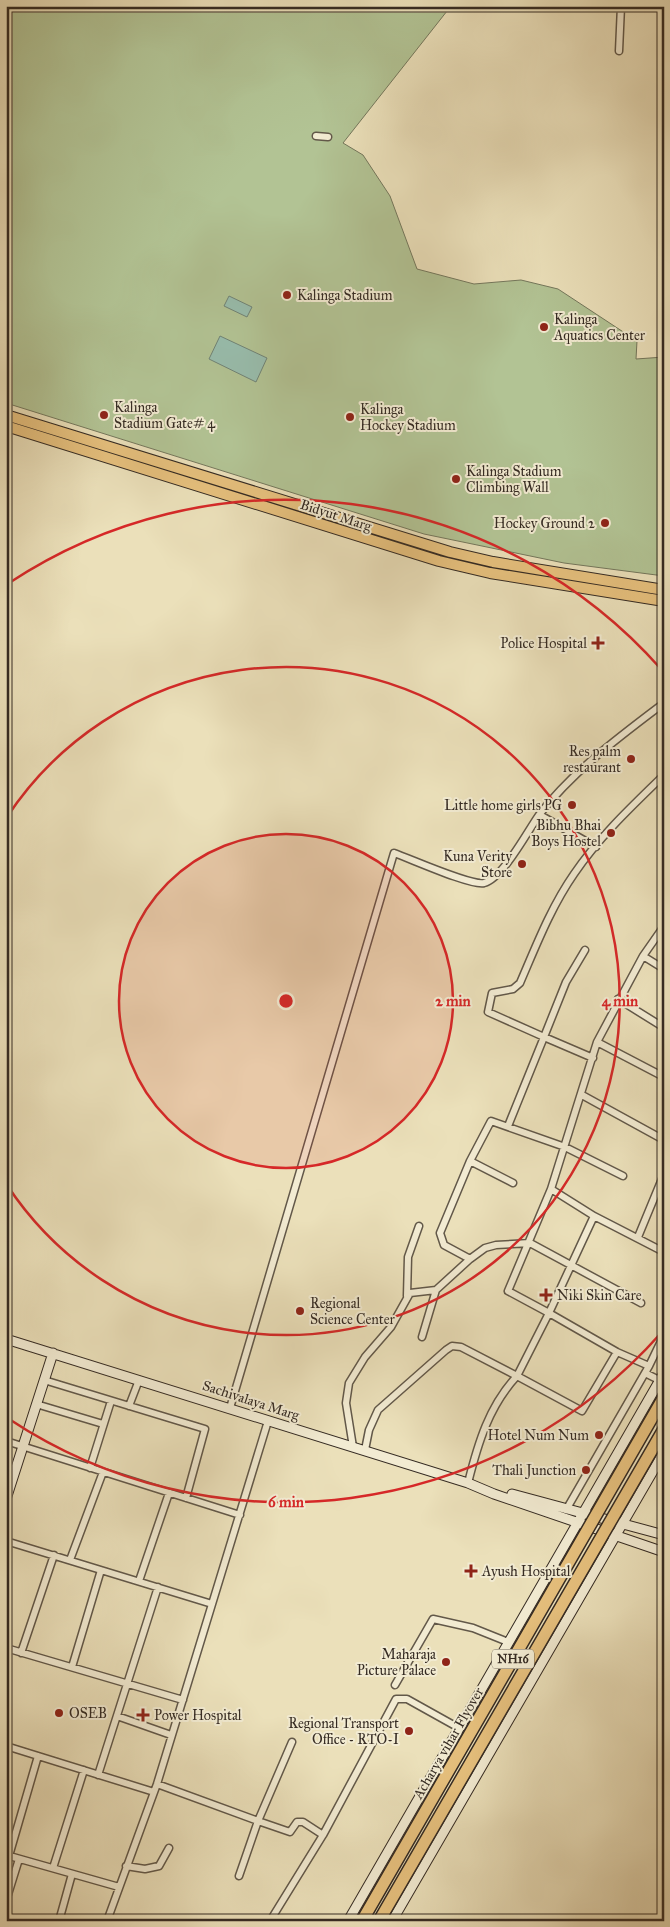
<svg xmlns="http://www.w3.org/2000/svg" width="670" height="1927" font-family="'IM FELL Great Primer',serif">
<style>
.green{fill:#b2c394;stroke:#74775c}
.water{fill:#98bdad;stroke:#708376}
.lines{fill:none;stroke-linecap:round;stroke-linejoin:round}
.street-casing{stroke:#625849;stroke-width:9}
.secondary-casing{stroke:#352b23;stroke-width:11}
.primary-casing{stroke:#352b23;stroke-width:12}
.street{stroke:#f2ebd2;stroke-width:6}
.secondary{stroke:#f2ebd2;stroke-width:9}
.primary{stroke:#e6c07d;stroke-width:10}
.highway-bridge-casing{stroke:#352b23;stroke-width:14;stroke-linecap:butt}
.highway-bridge{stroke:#e6c07d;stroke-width:11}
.ring{fill:none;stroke:#d62828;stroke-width:2.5}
.poi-dot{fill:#8f2418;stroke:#f2ebd2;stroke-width:2}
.labels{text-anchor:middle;stroke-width:4;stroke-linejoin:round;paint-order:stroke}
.shield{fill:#f2ebd2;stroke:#6e6558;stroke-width:1}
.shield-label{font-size:12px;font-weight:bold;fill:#352b23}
.poi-label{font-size:14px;fill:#352b23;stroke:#f2ebd2;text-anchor:start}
.street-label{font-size:14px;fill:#352b23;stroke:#f2ebd2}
.centre{fill:#d62828;stroke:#f2ebd2;stroke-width:2.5}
.ring-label{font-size:15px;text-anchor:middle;font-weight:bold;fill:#d62828;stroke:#f2ebd2;stroke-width:4;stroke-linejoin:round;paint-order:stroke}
</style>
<rect width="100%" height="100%" fill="#ebe0ba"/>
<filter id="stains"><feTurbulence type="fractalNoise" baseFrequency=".004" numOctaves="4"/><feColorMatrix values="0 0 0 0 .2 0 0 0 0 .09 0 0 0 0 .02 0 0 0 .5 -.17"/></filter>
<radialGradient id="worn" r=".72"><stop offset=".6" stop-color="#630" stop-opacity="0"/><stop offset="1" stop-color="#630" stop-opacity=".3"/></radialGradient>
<path class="green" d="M6 6H451L343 143 363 155 390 196 417 269 474 284 521 280 558 289 637 341 636 359 664 357V576L564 563 424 534 6 403Z"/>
<path class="water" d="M229 296 252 307 247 317 224 306Z
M220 336 267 358 256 382 209 359Z"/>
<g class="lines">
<defs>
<path id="street" d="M619 51 621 6
M316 136 328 137
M540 815 596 847
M585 950 566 982 544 1037 488 1012 492 993 513 989 520 983C536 946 551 907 574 874 599 837 632 806 664 775
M643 956 664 969
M618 999 663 1027
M597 1042 664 1077
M582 1095 664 1140
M508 1126 544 1037 593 1058
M470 1161 513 1183
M551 1189 508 1291 549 1313 517 1376 582 1411 617 1352
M594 1216 551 1189 597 1042 643 956 664 926
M638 1237 664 1174
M470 1259 444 1245 440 1233 470 1161 491 1121 565 1147 623 1176
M407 1296 408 1257 419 1226
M422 1337 436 1290 470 1259 485 1248 496 1245 530 1243 641 1303
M649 1366 617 1352 549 1313 594 1216 662 1251
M645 1373 659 1380
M44 1380 205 1429 186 1498
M36 1404 103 1424
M129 1406 139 1380
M230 1408 394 853C411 859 471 886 484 883 503 878 527 832 539 815 573 771 619 737 664 703
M6 1441 240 1515
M353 1447 346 1403 349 1383 365 1357 391 1327 410 1293 436 1290
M365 1450 369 1430 378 1410 446 1350 452 1346 461 1347 517 1376C489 1406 478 1443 468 1483
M90 1468 111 1401
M566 1510 649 1366 664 1335
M6 1541 212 1604
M70 1560 103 1472
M139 1581 169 1493
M6 1648 183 1700
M21 1653 54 1555
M72 1667 101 1570
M395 1685 433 1619 473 1628 508 1642
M117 1716 171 1735
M292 1742 258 1821 290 1832 297 1822H303L323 1835
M6 1746 154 1792
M98 1775 158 1587
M157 1784 258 1821 239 1876
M6 1855 119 1887
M9 1856 38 1756
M126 1866 145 1869 159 1866 169 1848
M53 1868 84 1770
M6 1901 19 1859
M59 1921 72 1874
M107 1921 157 1784 268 1421
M270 1921 323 1835 396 1699H407L459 1728"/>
<path id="secondary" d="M6 1339 468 1483 494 1494 664 1552
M512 1494 664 1535
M6 1499 53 1353
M348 1921 664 1373
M392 1921 664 1452"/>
<path id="primary" d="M6 415 450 552 493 562 664 590
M6 426 439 561 490 573 664 601"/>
</defs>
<use href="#street" class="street-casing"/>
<use href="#secondary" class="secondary-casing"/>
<use href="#primary" class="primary-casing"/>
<use href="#street" class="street"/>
<use href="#secondary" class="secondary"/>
<use href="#primary" class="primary"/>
<defs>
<path id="highway-bridge" d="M362 1921 664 1397
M379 1921 664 1429"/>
</defs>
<use href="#highway-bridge" class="highway-bridge-casing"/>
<use href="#highway-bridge" class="highway-bridge"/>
</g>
<circle cx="286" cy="1001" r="167" fill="#d62828" fill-opacity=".12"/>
<g class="ring">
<circle cx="286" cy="1001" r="167"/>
<path d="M7 817A334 334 0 1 1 7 1185"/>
<path d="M661 1333A501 501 0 0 1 9 1419M9 583A501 501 0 0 1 661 669"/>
</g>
<g class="poi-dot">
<circle cx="287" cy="295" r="5"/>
<circle cx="544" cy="327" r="5"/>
<circle cx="104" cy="415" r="5"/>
<circle cx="350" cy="417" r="5"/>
<circle cx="456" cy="479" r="5"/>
<circle cx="605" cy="523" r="5"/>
<path d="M595.5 635.5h5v5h5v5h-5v5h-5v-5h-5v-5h5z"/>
<circle cx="631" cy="759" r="5"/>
<circle cx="572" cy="805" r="5"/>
<circle cx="611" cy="833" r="5"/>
<circle cx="522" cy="864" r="5"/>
<path d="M543.5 1287.5h5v5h5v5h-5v5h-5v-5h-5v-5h5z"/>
<circle cx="300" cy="1311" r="5"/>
<circle cx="599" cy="1435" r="5"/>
<circle cx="586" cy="1470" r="5"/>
<path d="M468.5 1563.5h5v5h5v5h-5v5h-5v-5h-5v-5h5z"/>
<circle cx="446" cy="1662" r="5"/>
<circle cx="59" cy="1713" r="5"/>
<path d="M140.5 1707.5h5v5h5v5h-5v5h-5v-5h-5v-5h5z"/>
<circle cx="409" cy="1731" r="5"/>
</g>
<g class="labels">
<rect class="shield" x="492" y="1649.5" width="42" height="19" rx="4"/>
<g class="shield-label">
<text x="513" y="1663">NH16</text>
</g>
<g class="poi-label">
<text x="297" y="300">Kalinga Stadium</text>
<text x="554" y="324">Kalinga<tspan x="554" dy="16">Aquatics Center</tspan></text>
<text x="114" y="412">Kalinga<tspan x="114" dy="16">Stadium Gate# 4</tspan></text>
<text x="360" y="414">Kalinga<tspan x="360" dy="16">Hockey Stadium</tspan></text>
<text x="466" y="476">Kalinga Stadium<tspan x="466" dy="16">Climbing Wall</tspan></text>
<text x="595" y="528" text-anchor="end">Hockey Ground 2</text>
<text x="587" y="648" text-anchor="end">Police Hospital</text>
<text x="621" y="756" text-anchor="end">Res palm<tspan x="621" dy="16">restaurant</tspan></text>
<text x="562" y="810" text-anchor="end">Little home girls PG</text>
<text x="601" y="830" text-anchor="end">Bibhu Bhai<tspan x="601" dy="16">Boys Hostel</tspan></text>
<text x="512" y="861" text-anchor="end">Kuna Verity<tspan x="512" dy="16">Store</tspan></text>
<text x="557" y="1300">Niki Skin Care</text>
<text x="310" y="1308">Regional<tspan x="310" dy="16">Science Center</tspan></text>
<text x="589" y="1440" text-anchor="end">Hotel Num Num</text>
<text x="576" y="1475" text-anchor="end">Thali Junction</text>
<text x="482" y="1576">Ayush Hospital</text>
<text x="436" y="1659" text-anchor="end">Maharaja<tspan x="436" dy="16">Picture Palace</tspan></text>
<text x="69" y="1718">OSEB</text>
<text x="154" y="1720">Power Hospital</text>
<text x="399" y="1728" text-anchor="end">Regional Transport<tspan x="399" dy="16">Office - RTO-I</tspan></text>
</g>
<g class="street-label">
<text transform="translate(336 515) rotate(18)" y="5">Bidyut Marg</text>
<text transform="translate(251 1400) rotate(18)" y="5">Sachivalaya Marg</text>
<text transform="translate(448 1743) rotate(-60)" y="5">Acharya vihar Flyover</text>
</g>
</g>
<circle cx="286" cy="1001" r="8" class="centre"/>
<g class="ring-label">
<text x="453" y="1006">2 min</text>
<text x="620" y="1006">4 min</text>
<text x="286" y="1507">6 min</text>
</g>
<rect width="670" height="1927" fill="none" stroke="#ebe0ba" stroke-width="25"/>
<rect x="8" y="8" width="655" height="1912" fill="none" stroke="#352b23" stroke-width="2.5"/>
<rect x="12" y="12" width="645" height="1902" fill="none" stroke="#352b23"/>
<rect width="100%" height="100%" filter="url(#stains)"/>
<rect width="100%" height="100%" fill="url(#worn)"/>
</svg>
